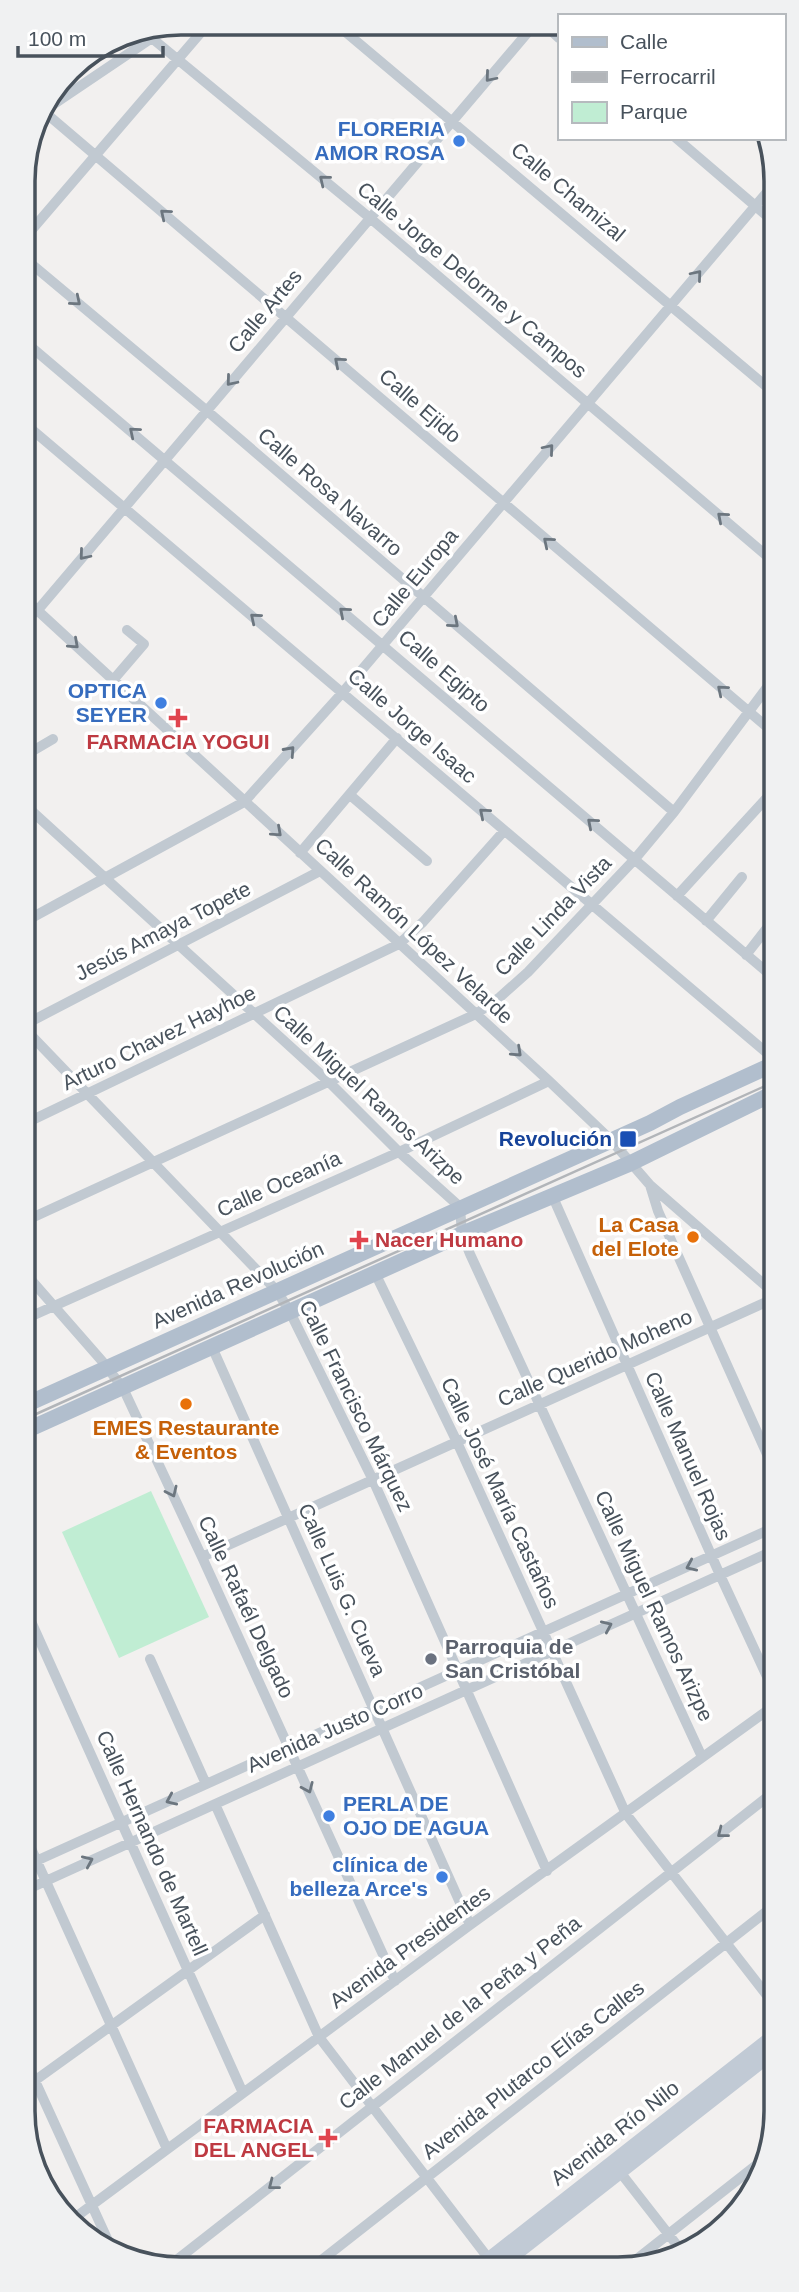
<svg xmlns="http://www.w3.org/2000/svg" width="799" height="2292" font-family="Helvetica,sans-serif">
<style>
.green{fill:#c0edd3}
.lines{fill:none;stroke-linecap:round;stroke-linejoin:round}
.street{stroke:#c1c9d1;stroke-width:10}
.secondary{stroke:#c1cad5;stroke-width:14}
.primary{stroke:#b1becd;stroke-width:16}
.rail{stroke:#b2b5b9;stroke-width:2.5}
.oneway{stroke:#6c767f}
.shop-dot{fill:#3f7fe0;stroke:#fff;stroke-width:2.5}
.health-dot{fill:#e0444e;stroke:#fff;stroke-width:2.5}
.transit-dot{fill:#1a4fb4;stroke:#fff;stroke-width:2.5}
.food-dot{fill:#e8710a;stroke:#fff;stroke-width:2.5}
.worship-dot{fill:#6b7280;stroke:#fff;stroke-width:2.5}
.labels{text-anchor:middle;stroke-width:7;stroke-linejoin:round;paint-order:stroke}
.shop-label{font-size:21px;font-weight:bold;fill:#366cbe;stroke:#fff;text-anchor:end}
.street-label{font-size:21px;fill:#48525c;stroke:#fff}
.health-label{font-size:21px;font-weight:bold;fill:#be3a42;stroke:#fff}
.transit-label{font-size:21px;font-weight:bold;fill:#164399;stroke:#fff;text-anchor:end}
.food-label{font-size:21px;font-weight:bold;fill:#c56008;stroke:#fff;text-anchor:end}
.worship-label{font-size:21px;font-weight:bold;fill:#5b616d;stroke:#fff;text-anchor:start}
.rim{fill:none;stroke:#48525c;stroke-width:3.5}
</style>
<rect width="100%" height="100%" fill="#f2f0ef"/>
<path class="green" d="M151 1491 209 1617 119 1658 62 1532Z"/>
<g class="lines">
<path class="street" d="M336 24 773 392
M545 25 559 38
M142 30 370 218 774 562
M41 109 774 733
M39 114 171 25
M676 138 773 221
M23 240 209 23
M23 257 206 410 674 812
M23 340 774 978
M23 422 774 1059
M24 598 549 1081 611 1140 650 1185 775 1294
M24 620 37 611 534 25
M114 679 144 644 127 630
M24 756 53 739
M350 795 427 861
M24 804 327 1080 399 1152 460 1207 462 1234 470 1254 702 1757
M300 853 397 738
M677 896 774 790
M706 921 742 877
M24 922 244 802 343 692 773 185
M746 955 774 919
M24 1025 320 871
M24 1028 277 1291 290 1312 373 1480 547 1871
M24 1124 399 944 423 922 504 831
M650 1185 658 1211 775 1472
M552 1195 720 1575 775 1694
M25 1221 476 1014 500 997 528 972 634 860 674 812 774 678
M25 1273 102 1361 123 1388 202 1557 395 1981
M375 1273 457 1442 626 1814 776 2007
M25 1319 399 1152 549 1081
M212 1347 470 1925
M202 1557 775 1298
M25 1608 243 2093
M150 1659 206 1784
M215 1804 319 2037 492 2263
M25 1835 167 2149
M25 1866 775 1527
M26 1890 775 1550
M26 2061 110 2245
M26 2087 265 1915
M620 2172 680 2249
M69 2222 470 1925 775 1705
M169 2266 775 1791
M314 2266 776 1904
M628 2266 759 2163"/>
<path class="secondary" d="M480 2266 776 2034
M500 2266 776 2050"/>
<path class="primary" d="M25 1405 650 1123 680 1107 774 1064
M25 1431 462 1234 631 1163 774 1093"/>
<path class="rail" d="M25 1419 774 1082"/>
</g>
<defs><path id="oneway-chevron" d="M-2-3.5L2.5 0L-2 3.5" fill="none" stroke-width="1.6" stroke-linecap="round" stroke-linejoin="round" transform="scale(1.75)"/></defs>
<g class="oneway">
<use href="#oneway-chevron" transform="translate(490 77) rotate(130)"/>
<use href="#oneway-chevron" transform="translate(324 180) rotate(-141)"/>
<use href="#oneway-chevron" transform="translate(165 214) rotate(-140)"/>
<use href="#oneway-chevron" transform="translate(697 275) rotate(-50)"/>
<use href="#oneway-chevron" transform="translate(76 301) rotate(40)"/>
<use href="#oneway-chevron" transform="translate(339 362) rotate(-139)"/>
<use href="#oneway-chevron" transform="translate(231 381) rotate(130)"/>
<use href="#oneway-chevron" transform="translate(134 432) rotate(-140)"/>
<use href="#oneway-chevron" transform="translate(549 449) rotate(-50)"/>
<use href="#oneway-chevron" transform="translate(722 517) rotate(-139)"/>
<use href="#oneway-chevron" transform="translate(548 542) rotate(-140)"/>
<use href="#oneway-chevron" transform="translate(84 555) rotate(130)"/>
<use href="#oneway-chevron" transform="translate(344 612) rotate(-139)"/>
<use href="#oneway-chevron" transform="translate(255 618) rotate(-140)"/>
<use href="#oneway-chevron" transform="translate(454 623) rotate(41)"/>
<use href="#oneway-chevron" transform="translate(74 644) rotate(42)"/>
<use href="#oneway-chevron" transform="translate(722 690) rotate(-140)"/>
<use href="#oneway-chevron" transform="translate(290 751) rotate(-48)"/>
<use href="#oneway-chevron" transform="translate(484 813) rotate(-139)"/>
<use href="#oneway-chevron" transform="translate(592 823) rotate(-139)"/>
<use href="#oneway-chevron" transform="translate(277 832) rotate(42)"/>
<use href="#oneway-chevron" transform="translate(517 1052) rotate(43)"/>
<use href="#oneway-chevron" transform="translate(172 1492) rotate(65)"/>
<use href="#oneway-chevron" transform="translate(691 1566) rotate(156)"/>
<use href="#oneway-chevron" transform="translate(607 1626) rotate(-24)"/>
<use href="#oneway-chevron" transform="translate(308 1788) rotate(66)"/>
<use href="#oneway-chevron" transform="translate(171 1800) rotate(156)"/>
<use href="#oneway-chevron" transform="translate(722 1833) rotate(142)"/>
<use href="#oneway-chevron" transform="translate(88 1861) rotate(-24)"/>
<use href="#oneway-chevron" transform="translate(273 2185) rotate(142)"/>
</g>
<g class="shop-dot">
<circle cx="459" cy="141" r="7"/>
<circle cx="161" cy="703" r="7"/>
<circle cx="329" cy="1816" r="7"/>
<circle cx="442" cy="1877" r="7"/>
</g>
<g class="health-dot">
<path d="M174.5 707.5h7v7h7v7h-7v7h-7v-7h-7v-7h7z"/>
<path d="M355.5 1229.5h7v7h7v7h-7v7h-7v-7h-7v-7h7z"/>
<path d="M324.5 2127.5h7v7h7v7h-7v7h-7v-7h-7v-7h7z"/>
</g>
<rect class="transit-dot" x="619" y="1130" width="18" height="18" rx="3.5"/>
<g class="food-dot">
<circle cx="693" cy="1237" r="7"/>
<circle cx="186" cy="1404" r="7"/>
</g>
<circle class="worship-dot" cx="431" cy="1659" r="7"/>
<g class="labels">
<g class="shop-label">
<text x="445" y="136">FLORERIA<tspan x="445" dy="24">AMOR ROSA</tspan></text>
<text x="147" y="698">OPTICA<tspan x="147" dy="24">SEYER</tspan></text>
<text x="343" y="1811" text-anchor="start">PERLA DE<tspan x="343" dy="24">OJO DE AGUA</tspan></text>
<text x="428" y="1872">clínica de<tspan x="428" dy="24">belleza Arce's</tspan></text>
</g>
<g class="street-label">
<text transform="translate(568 192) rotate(40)" y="7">Calle Chamizal</text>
<text transform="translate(472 280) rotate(40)" y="7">Calle Jorge Delorme y Campos</text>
<text transform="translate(265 311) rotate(-50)" y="7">Calle Artes</text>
<text transform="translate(420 406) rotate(41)" y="7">Calle Ejido</text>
<text transform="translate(330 492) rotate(41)" y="7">Calle Rosa Navarro</text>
<text transform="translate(415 578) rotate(-50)" y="7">Calle Europa</text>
<text transform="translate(444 671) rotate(41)" y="7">Calle Egipto</text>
<text transform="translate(412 726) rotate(41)" y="7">Calle Jorge Isaac</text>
<text transform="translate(553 916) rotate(-46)" y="7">Calle Linda Vista</text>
<text transform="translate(163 931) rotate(-27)" y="7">Jesús Amaya Topete</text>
<text transform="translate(414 931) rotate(43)" y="7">Calle Ramón López Velarde</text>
<text transform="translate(159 1038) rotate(-26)" y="7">Arturo Chavez Hayhoe</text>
<text transform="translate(369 1095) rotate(43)" y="7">Calle Miguel Ramos Arizpe</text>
<text transform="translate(279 1184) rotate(-24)" y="7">Calle Oceanía</text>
<text transform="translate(238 1285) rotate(-24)" y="7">Avenida Revolución</text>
<text transform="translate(595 1358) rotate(-24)" y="7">Calle Querido Moheno</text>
<text transform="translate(356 1406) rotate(64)" y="7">Calle Francisco Márquez</text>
<text transform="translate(688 1456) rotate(66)" y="7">Calle Manuel Rojas</text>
<text transform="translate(500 1493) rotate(65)" y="7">Calle José María Castaños</text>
<text transform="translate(342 1590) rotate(66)" y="7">Calle Luis G. Cueva</text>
<text transform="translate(654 1606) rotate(65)" y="7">Calle Miguel Ramos Arizpe</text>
<text transform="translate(246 1607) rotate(65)" y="7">Calle Rafaél Delgado</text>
<text transform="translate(335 1728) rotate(-24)" y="7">Avenida Justo Corro</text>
<text transform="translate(152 1843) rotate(66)" y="7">Calle Hernando de Martell</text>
<text transform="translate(410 1947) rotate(-36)" y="7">Avenida Presidentes</text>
<text transform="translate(460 2013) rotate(-38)" y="7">Calle Manuel de la Peña y Peña</text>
<text transform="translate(533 2070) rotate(-38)" y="7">Avenida Plutarco Elías Calles</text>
<text transform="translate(615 2133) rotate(-38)" y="7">Avenida Río Nilo</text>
</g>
<g class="health-label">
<text x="178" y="749">FARMACIA YOGUI</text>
<text x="375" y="1247" text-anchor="start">Nacer Humano</text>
<text x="314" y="2133" text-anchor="end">FARMACIA<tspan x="314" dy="24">DEL ANGEL</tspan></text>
</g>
<g class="transit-label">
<text x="612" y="1146">Revolución</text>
</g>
<g class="food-label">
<text x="679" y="1232">La Casa<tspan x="679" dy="24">del Elote</tspan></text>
<text x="186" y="1435" text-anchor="middle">EMES Restaurante<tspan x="186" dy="24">&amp; Eventos</tspan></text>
</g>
<g class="worship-label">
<text x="445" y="1654">Parroquia de<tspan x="445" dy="24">San Cristóbal</tspan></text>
</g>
</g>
<path d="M0 0H799V2292H0ZM181 35H618A146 146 0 0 1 764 181V2111A146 146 0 0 1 618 2257H181A146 146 0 0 1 35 2111V181A146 146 0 0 1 181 35Z" fill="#f0f1f2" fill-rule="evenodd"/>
<path class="rim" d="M181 35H618A146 146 0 0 1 764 181V2111A146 146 0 0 1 618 2257H181A146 146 0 0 1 35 2111V181A146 146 0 0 1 181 35Z"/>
<rect x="558" y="14" width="228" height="126" fill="#ffffff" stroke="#b6babe" stroke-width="2"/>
<rect x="572" y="37" width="35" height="10" fill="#b1becd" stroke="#b6babe" stroke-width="2"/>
<text x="620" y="49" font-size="21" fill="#48525c">Calle</text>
<rect x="572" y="72" width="35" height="10" fill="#b2b5b9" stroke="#b6babe" stroke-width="2"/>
<text x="620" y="84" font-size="21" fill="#48525c">Ferrocarril</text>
<rect x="572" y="102" width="35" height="21" fill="#c0edd3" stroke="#b6babe" stroke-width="2"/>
<text x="620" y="119" font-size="21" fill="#48525c">Parque</text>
<path d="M18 46v10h145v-10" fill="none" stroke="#48525c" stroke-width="3.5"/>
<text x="28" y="46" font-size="21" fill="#48525c" stroke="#ffffff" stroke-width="5" paint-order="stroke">100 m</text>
</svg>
